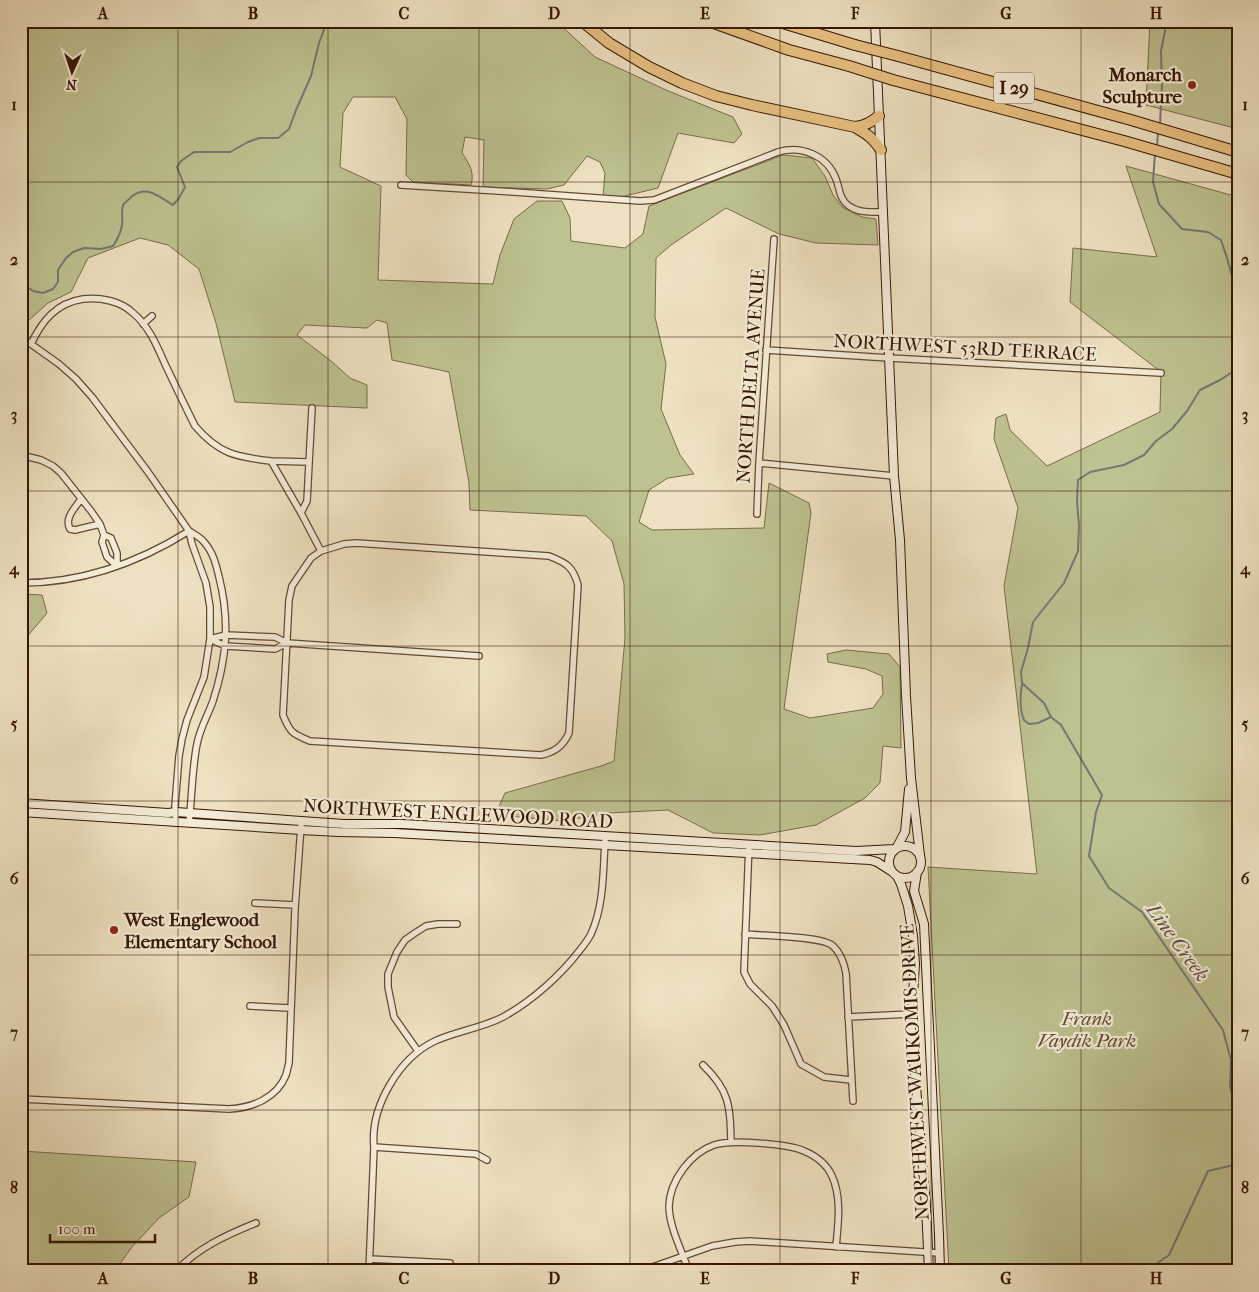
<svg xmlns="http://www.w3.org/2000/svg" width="1259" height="1292" font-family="'IM FELL French Canon',serif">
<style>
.green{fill:#bec190;stroke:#7a6c4a}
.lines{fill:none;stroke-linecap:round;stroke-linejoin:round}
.stream{stroke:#767874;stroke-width:2}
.minor-casing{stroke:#644933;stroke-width:8}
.secondary-casing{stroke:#361604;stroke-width:10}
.motorway-casing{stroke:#361604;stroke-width:12}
.minor{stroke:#f4ecd7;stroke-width:5.5}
.secondary{stroke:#f4ecd7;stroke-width:8}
.motorway{stroke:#e7c080;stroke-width:10}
.motorway-bridge-casing{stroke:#361604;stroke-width:12;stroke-linecap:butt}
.motorway-bridge{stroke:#e7c080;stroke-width:10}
.grid{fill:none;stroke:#361604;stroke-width:1;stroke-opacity:0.55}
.poi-dot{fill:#8f2418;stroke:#f4ecd7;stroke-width:2}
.labels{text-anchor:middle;stroke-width:4.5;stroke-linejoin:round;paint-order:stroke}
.shield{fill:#f4ecd7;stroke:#6f5643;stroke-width:1}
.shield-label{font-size:18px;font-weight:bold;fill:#361604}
.poi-label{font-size:19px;font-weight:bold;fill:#361604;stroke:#f4ecd7;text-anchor:end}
.street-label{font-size:19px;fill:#361604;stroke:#f4ecd7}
.park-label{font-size:19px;font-style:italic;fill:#5f492e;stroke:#f4ecd7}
.water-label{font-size:20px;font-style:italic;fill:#5b4f45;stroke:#f4ecd7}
.neatline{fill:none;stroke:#361604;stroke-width:2}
.grid-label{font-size:16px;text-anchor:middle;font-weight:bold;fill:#361604}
</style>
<rect width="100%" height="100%" fill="#eee1c1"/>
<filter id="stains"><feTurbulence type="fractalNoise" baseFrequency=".004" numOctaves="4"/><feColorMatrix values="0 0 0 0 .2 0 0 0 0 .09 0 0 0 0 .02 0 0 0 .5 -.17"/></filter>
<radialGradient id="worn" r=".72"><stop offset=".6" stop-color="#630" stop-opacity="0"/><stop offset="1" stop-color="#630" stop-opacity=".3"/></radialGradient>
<path class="green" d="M21 21H556L595 57 666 90 733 117 742 134 734 143 678 133 658 188 621 197 603 196 605 173 600 162 587 156 564 185 547 189 483 187 484 140 465 137 462 153C469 163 475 173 471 185L413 182 406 175 407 119 395 97H353L343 113 340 167 381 186 378 280 493 284 500 255 514 219 537 201H562L570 218 571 241 625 248 643 234 649 206 783 155 812 158 825 176 833 195 842 207 862 217 876 219 878 245 816 243 779 234 726 208 671 245 656 258 655 317 666 364 661 409 680 455 694 474 668 478 649 490 639 522 652 530 764 528 769 483 809 503 811 513 784 709 810 718 873 708 883 694 882 676 866 669 828 662 827 654 846 650 889 654 900 667 901 748 883 746 880 783 865 798 816 825 760 835 713 833 668 810 608 813 562 821 498 815 500 804 505 793 601 766 614 761 625 638 624 584 612 541 586 516 470 510 469 483 449 372 392 360 387 323 377 320 367 328 305 325 297 335 331 361 350 378 367 385V408L235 402 216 323 199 269 168 245 140 238 88 258 71 292 48 303 27 322 21 323Z
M1150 21H1238V129L1146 105Z
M1126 166 1238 197V1271H949L928 867 1037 874 1004 586 1018 508 994 439 996 418 1006 414 1010 430 1047 466 1160 412 1161 372 1070 302 1073 248 1157 257Z
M21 594 42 595 47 613 26 638 21 650Z
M21 1151 196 1162 189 1197 159 1218 131 1248 115 1271H21Z"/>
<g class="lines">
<path class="stream" d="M1160 124 1162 85 1161 51 1167 21
M1157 146 1158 133
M1155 153 1153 182 1159 204 1182 229 1208 232 1221 240 1227 258 1238 298
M21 280 23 284 33 291 43 293 53 289 58 282V270L66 258 73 252 84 248 101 249 113 246C117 240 121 232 122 225 123 218 121 212 123 205 125 202 129 200 131 197 147 184 159 197 173 205L179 198 185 187 177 167 181 161 194 152H230L248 142 259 138H278L289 129 296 110 311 76 319 43 325 27 324 21
M1238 367 1237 369 1220 380 1200 390 1187 411 1172 429 1156 441 1144 455 1124 465 1090 472 1078 480 1077 501 1079 526 1078 551 1064 583 1033 622 1028 648 1021 672 1022 683 1044 703 1051 717 1061 725 1102 795 1096 812 1089 856 1109 888 1142 912 1223 1030 1231 1060 1230 1086 1238 1120
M1022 684C1020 696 1019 708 1024 720L1029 724 1038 723 1051 717
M1146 1271 1169 1255 1208 1171 1238 1164"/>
<defs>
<path id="minor" d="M401 185 514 192 640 201 654 200 662 197 778 152C801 145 827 155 836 179 840 189 839 199 849 206 859 213 871 212 883 212
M143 324 152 316
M21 337 59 364 76 379 92 397 148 472 189 531 192 544 206 583 210 607V639L204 677 187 720 182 739 179 756 175 806 176 823
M31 344C42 321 56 303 83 299 100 297 121 301 133 313 149 326 157 346 165 364 175 385 185 406 195 426 219 454 236 457 271 461L301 513 321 551
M766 350 889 358 1161 373
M21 455 41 460 53 466 61 473 91 511 100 524 104 535 102 542 107 557 117 566
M271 461 308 462
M759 463 894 476
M81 499C75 508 64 518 70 529L75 530 100 524
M301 513 307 501 312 408
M757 514 759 463 774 239
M189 531C194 534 200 537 204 542 213 552 216 564 219 577 230 620 227 658 213 701 208 715 200 728 197 744 192 769 192 797 189 823
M104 535 111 538 117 553V566
M356 543 549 556C567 563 573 567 578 585L569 733C563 746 555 752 541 755L310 741C293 734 290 733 283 715L289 600 292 586 311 558 321 551 344 544Z
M21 583C81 583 138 563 189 531
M210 639 226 635 275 637 287 643 479 656
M210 639 225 646 275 649 287 643
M749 844 744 972 750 984 772 1006 784 1025 801 1064 824 1077 851 1080
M255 903 295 905
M745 934C763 936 822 936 833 946 841 953 844 963 846 973L853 1101
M250 1006 290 1008
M848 1017 911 1014
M418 1051 394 1017 388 987V974L397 952 405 940 415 933 426 926 438 924H457
M703 1065C730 1091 730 1106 731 1142
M21 1099 229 1109C252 1108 277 1098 286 1075 287 1071 288 1067 289 1063L295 909 301 826
M374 1147 476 1154 487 1160
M370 1259 450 1263
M176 1271C198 1248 226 1235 256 1223
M369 1271 374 1147C370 1107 399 1058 435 1041 457 1031 482 1028 503 1017 532 1001 560 976 580 950 584 945 588 940 591 934 604 905 603 873 605 841
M641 1271 712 1246 735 1242 750 1241 940 1253
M689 1271C682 1252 669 1226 669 1206 670 1180 691 1153 714 1145 731 1139 788 1144 804 1151 816 1156 827 1165 832 1176 842 1198 838 1224 836 1247"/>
<path id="secondary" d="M875 21 894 476 900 540 906 696 911 778 920 855
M21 803 168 813 176 812 301 821 344 824H403L856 851 894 849
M21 812 301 830 338 832 394 833 870 860 877 862 891 871
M889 862a16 16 0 1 1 32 0a16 16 0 1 1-32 0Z
M897 847 905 832 909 789
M917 872 914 891 924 924 939 1235 940 1271
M897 876 901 884 908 906 913 936 915 964 911 1027 926 1206 929 1271"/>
<path id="motorway" d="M582 21 609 43 649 67 682 83 716 96 752 105 855 127C865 126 871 122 879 116
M708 21 789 50 849 66
M776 21 855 45
M898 56 1131 120 1238 152
M893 80 1124 141 1238 174
M855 127C868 135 872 137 881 150"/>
</defs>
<use href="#minor" class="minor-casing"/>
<use href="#secondary" class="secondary-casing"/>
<use href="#motorway" class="motorway-casing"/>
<use href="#minor" class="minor"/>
<use href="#secondary" class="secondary"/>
<use href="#motorway" class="motorway"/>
<defs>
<path id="motorway-bridge" d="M855 45 898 56
M849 66 893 80"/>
</defs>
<use href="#motorway-bridge" class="motorway-bridge-casing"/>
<use href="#motorway-bridge" class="motorway-bridge"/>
</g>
<path class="grid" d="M178 21V1271M328 21V1271M479 21V1271M630 21V1271M780 21V1271M931 21V1271M1081 21V1271M21 182H1238M21 337H1238M21 491H1238M21 646H1238M21 801H1238M21 955H1238M21 1110H1238"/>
<g class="poi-dot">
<circle cx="1192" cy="85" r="5"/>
<circle cx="114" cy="930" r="5"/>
</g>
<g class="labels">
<rect class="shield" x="994" y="72.5" width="40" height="31" rx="4"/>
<g class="shield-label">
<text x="1014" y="94">I 29</text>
</g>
<g class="poi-label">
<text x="1182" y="81">Monarch<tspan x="1182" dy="22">Sculpture</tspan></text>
<text x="124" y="926" text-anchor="start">West Englewood<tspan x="124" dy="22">Elementary School</tspan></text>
</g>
<g class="street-label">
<text transform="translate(965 347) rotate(3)" y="7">NORTHWEST 53RD TERRACE</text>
<text transform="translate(750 376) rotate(-86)" y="7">NORTH DELTA AVENUE</text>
<text transform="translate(458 813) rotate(3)" y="7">NORTHWEST ENGLEWOOD ROAD</text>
<text transform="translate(914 1072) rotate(-93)" y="7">NORTHWEST WAUKOMIS DRIVE</text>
</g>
<g class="park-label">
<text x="1087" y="1025">Frank<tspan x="1087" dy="22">Vaydik Park</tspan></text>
</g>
<g class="water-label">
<text transform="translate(1178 942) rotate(54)" y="7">Line Creek</text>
</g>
</g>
<rect width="1259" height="1292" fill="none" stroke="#eee1c1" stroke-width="55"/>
<g transform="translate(72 72) rotate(183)" stroke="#f4ecd7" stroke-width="4" paint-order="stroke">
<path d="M0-4L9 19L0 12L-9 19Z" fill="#361604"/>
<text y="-8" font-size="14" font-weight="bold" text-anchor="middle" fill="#361604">N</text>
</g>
<path d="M50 1234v8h105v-8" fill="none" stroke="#361604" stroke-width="2.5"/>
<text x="58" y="1234" font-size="15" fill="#361604" stroke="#f4ecd7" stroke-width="4" paint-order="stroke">100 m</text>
<rect x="28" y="28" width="1204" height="1236" class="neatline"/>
<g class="grid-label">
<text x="103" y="19">A</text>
<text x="253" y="19">B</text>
<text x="404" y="19">C</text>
<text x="554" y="19">D</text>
<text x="705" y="19">E</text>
<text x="855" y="19">F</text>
<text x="1006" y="19">G</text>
<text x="1156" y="19">H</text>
<text x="14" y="110">1</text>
<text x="1245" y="110">1</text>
<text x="14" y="265">2</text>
<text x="1245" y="265">2</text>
<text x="14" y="420">3</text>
<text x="1245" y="420">3</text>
<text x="14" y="574">4</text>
<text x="1245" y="574">4</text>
<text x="14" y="729">5</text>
<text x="1245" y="729">5</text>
<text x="14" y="884">6</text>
<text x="1245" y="884">6</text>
<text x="14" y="1038">7</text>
<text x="1245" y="1038">7</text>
<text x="14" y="1193">8</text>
<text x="1245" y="1193">8</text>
<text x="103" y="1284">A</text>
<text x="253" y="1284">B</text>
<text x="404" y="1284">C</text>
<text x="554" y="1284">D</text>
<text x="705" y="1284">E</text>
<text x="855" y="1284">F</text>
<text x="1006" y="1284">G</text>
<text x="1156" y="1284">H</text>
</g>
<rect width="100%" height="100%" filter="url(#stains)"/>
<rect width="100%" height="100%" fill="url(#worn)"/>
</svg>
